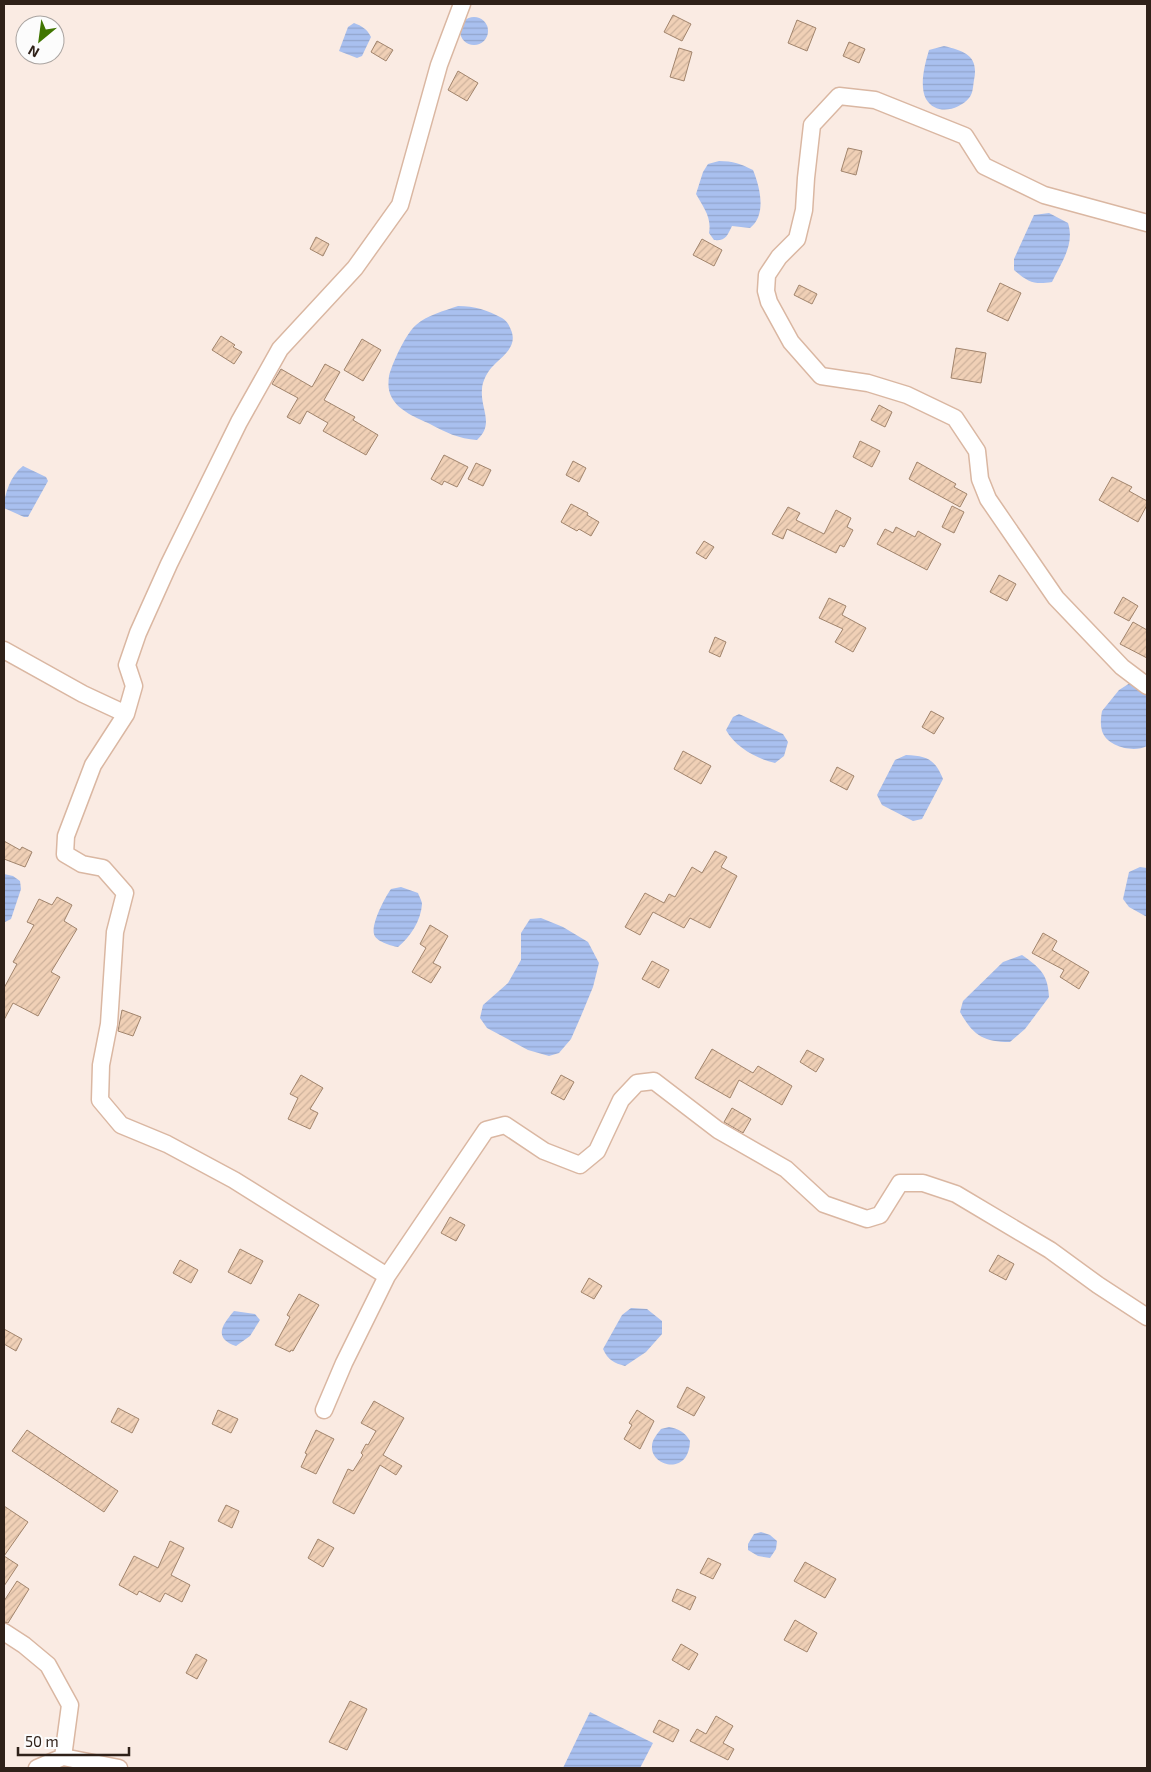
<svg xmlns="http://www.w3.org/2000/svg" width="1151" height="1772" font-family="'Exo 2',sans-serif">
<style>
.water{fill:url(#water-rules)}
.building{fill:url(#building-hatch);stroke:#a1846c}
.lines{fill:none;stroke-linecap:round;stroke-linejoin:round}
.minor-casing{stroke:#dab7a2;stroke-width:19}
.minor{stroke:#fff;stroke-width:16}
</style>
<defs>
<pattern id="water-rules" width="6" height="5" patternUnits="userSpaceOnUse" patternTransform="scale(1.25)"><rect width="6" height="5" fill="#a9c0ef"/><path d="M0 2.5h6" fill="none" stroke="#92a5cc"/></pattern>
<pattern id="building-hatch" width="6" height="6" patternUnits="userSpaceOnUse" patternTransform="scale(1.25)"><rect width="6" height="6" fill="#f0d0b6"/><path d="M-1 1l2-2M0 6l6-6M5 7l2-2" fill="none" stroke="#ceb29c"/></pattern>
</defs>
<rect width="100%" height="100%" fill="#faebe3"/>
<path class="water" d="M460 31a14 14 0 1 1 28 0a14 14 0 1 1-28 0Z
M354 23C362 26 367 29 371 37L362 56 357 58 339 51 348 27Z
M944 46C965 51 979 56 974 80 973 86 973 94 969 98 959 110 936 116 926 99 919 85 925 64 929 50Z
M719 161C733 161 741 164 753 170 760 187 767 215 750 228L732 226C727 236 726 241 714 240L709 233C712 217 703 207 696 194L703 172 708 164Z
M1049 213 1068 223C1075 245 1061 263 1052 282 1034 285 1028 282 1014 270V259L1034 215Z
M458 306C475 306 487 310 502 318 507 321 509 325 511 330 518 346 503 356 494 365 488 370 482 382 482 389 480 409 495 424 477 440 459 439 445 432 430 424 417 418 399 411 392 398 388 391 388 384 389 376 392 364 406 333 416 325 427 315 444 311 458 306Z
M23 466 46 477 48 481 28 517H24L4 508C4 494 11 475 23 466Z
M1130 683 1147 688V746C1134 753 1107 747 1102 731 1100 724 1101 717 1102 711L1119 690Z
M739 714 783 734 788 742 784 756 775 763C757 759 735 747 726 730L733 717Z
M906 755C927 756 935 759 943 779L922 819 913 821 882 805 877 795 895 760Z
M1140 867 1147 868V917L1129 907 1123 899 1129 872Z
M4 874 13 876 20 881 21 889 11 919 5 922Z
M401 887 418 893C419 896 422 901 422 904 421 921 410 937 398 947 391 946 375 941 374 934 371 924 385 897 391 889Z
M541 918 563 927 588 942 599 963 593 987 581 1016 571 1039 559 1053 549 1056 528 1050 487 1028 480 1018 483 1005 508 983 521 960V933L530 919Z
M1022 955C1040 968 1048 974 1049 997L1025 1029 1010 1042C983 1042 973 1035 960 1012L963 1001 1003 962Z
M631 1308 647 1309 662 1321V1334L646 1352 625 1366C614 1363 608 1360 603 1349L622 1315Z
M234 1311 255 1314 260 1320 250 1336 236 1346C213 1338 222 1325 234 1311Z
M669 1427C679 1429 685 1432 690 1441 689 1477 650 1466 652 1446 652 1440 657 1434 661 1429Z
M761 1532 770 1535 777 1541 776 1549 770 1558 758 1556 748 1550V1544L754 1534Z
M590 1712 653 1743 640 1768H563Z"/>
<path class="building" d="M673 15 691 24 682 41 664 32Z
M797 20 816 28 807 51 788 43Z
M377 41 393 50 386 61 371 52Z
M849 42 865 49 859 63 843 56Z
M679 48 692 52 684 81 670 77Z
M458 71 478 83 467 101 448 90Z
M848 148 862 151 856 175 841 171Z
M316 237 329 244 323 256 310 249Z
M702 239 722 250 714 266 693 255Z
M1000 283 1021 293 1008 321 987 311Z
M799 285 817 294 812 304 794 295Z
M221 336 235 345 233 347 242 352 234 364 212 350Z
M362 339 381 350 363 381 344 370Z
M956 348 986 353 981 383 951 378Z
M325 364 340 372 324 400 355 417 353 420 378 435 366 455 323 431 328 423 307 411 300 424 287 417 298 398 272 384 281 369 312 387Z
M879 405 892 412 885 427 871 420Z
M860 441 880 451 872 467 853 457Z
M444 455 468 467 457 487 444 481 442 485 431 479Z
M573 461 586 468 579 482 566 475Z
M917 462 956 484 954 487 967 494 960 507 909 479Z
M476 463 491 470 483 486 468 479Z
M1112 477 1132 487 1129 491 1147 501V505L1138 522 1099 500Z
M571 504 588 513 587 515 599 522 591 536 579 529 577 531 561 522Z
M952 506 964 512 954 533 942 527Z
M788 507 800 513 796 520 824 534 836 510 851 518 847 527 853 530 844 547 840 545 836 553 787 529 783 539 772 534Z
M896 527 915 537 918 531 941 544 927 570 877 544 885 529 893 533Z
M704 541 714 547 706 559 696 553Z
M999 575 1016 584 1007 601 990 592Z
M1123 597 1138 606 1129 621 1114 613Z
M829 598 846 606 842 615 866 628 853 652 835 642 843 629 819 618Z
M1133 622 1147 630V658L1120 644Z
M715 637 726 642 720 657 709 652Z
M931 711 944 718 934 734 922 727Z
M683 751 711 766 701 784 674 769Z
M837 767 854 776 847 790 830 781Z
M4 841 20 850 22 847 32 852 25 867 4 859Z
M715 851 727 857 721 867 737 876 710 928 690 918 684 928 653 912 640 935 625 927 645 893 664 903 669 894 675 897 692 867 702 873Z
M57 897 72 905 64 921 77 929 51 972 60 977 38 1016 13 1003 4 1020V988L17 964 13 962 34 925 27 922 39 899 52 905Z
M430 925 448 936 433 963 441 967 431 983 412 972 426 948 420 944Z
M1043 933 1057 941 1052 950 1089 972 1079 989 1060 977 1064 970 1032 953Z
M652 961 669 970 659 988 642 979Z
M122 1010 141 1017 133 1036 118 1031Z
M712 1049 753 1073 758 1066 792 1086 782 1105 739 1080 730 1098 695 1078Z
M807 1050 824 1059 816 1072 800 1062Z
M301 1075 323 1088 310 1109 318 1113 310 1129 288 1119 298 1098 290 1094Z
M561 1075 574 1082 564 1100 551 1093Z
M732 1108 751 1119 743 1133 724 1122Z
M450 1217 465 1225 456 1241 441 1233Z
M240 1249 263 1261 251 1284 228 1272Z
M998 1255 1014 1264 1006 1280 989 1271Z
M180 1260 198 1270 191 1283 173 1273Z
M589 1278 602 1286 594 1299 581 1292Z
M299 1294 319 1305 293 1351 291 1350 290 1352 275 1345 290 1317 287 1315Z
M4 1329 22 1339 16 1351 4 1344Z
M687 1387 705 1397 694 1416 677 1407Z
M374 1401 404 1418 383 1455 402 1466 396 1475 380 1465 354 1514 333 1503V1501L348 1469 353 1471 363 1455 361 1453 366 1444 368 1445 376 1431 361 1423Z
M118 1408 139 1419 132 1433 111 1422Z
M218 1410 238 1419 231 1433 212 1424Z
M637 1410 654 1421 640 1449 624 1439 632 1425 629 1423Z
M27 1430 118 1491 104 1512 12 1451Z
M316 1430 334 1439 316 1474 301 1467 307 1454 305 1453Z
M226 1505 239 1511 232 1528 218 1521Z
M4 1506 28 1522 4 1556 18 1565 4 1586Z
M318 1539 334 1548 323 1567 308 1558Z
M170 1541 184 1548 171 1575 190 1585 182 1602 165 1593 160 1602 139 1591 137 1595 119 1585 134 1556 158 1568Z
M708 1558 721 1564 713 1579 700 1573Z
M805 1562 836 1579 825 1598 794 1581Z
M17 1581 29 1589 8 1623 4 1622V1601Z
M677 1589 696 1597 690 1610 672 1601Z
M795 1620 817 1633 807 1652 784 1640Z
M681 1644 698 1654 689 1670 672 1660Z
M196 1654 207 1660 197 1679 186 1673Z
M350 1701 367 1709 347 1750 329 1742Z
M716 1716 733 1726 723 1743 734 1749 728 1760 690 1741 697 1729 706 1734Z
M659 1720 679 1730 673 1742 653 1732Z"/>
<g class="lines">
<defs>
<path id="minor" d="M1147 223 1044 195 984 166 965 136 875 100 839 96 812 125 806 178 804 210 797 239 779 257 767 275 766 291 769 302 791 342 821 376 868 383 907 395 955 418 977 451 980 479 988 499 1056 598 1122 667 1147 686
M4 650 83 694 126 714
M387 1276 234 1180 167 1144 121 1125 100 1100 101 1065 109 1024 115 932 125 893 103 868 82 864 65 854 66 836 93 765 126 714 134 686 127 665 138 633 169 564 239 422 280 349 355 268 400 205 439 65 462 4
M324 1410 344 1363 387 1276 486 1130 505 1125 544 1151 580 1165 597 1151 621 1100 637 1083 654 1081 718 1130 786 1169 824 1204 867 1219 880 1215 900 1183H923L956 1194 1050 1250 1098 1285 1147 1317
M4 1632 24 1645 48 1665 70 1705 63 1757
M37 1768 63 1757 119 1768"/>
</defs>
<use href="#minor" class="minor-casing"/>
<use href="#minor" class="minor"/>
</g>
<rect width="1151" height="1772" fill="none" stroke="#2f2119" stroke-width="10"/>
<g transform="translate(40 40) rotate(209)"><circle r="24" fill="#fcfcfc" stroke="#aaa4a1"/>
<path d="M0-4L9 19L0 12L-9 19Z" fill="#407500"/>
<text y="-8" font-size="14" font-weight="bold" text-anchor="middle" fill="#2f2119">N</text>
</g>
<path d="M18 1747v8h111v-8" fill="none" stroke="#2f2119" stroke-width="2.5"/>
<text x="25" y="1747" font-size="15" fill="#2f2119" stroke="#fcfcfc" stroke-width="4" paint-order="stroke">50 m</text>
</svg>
